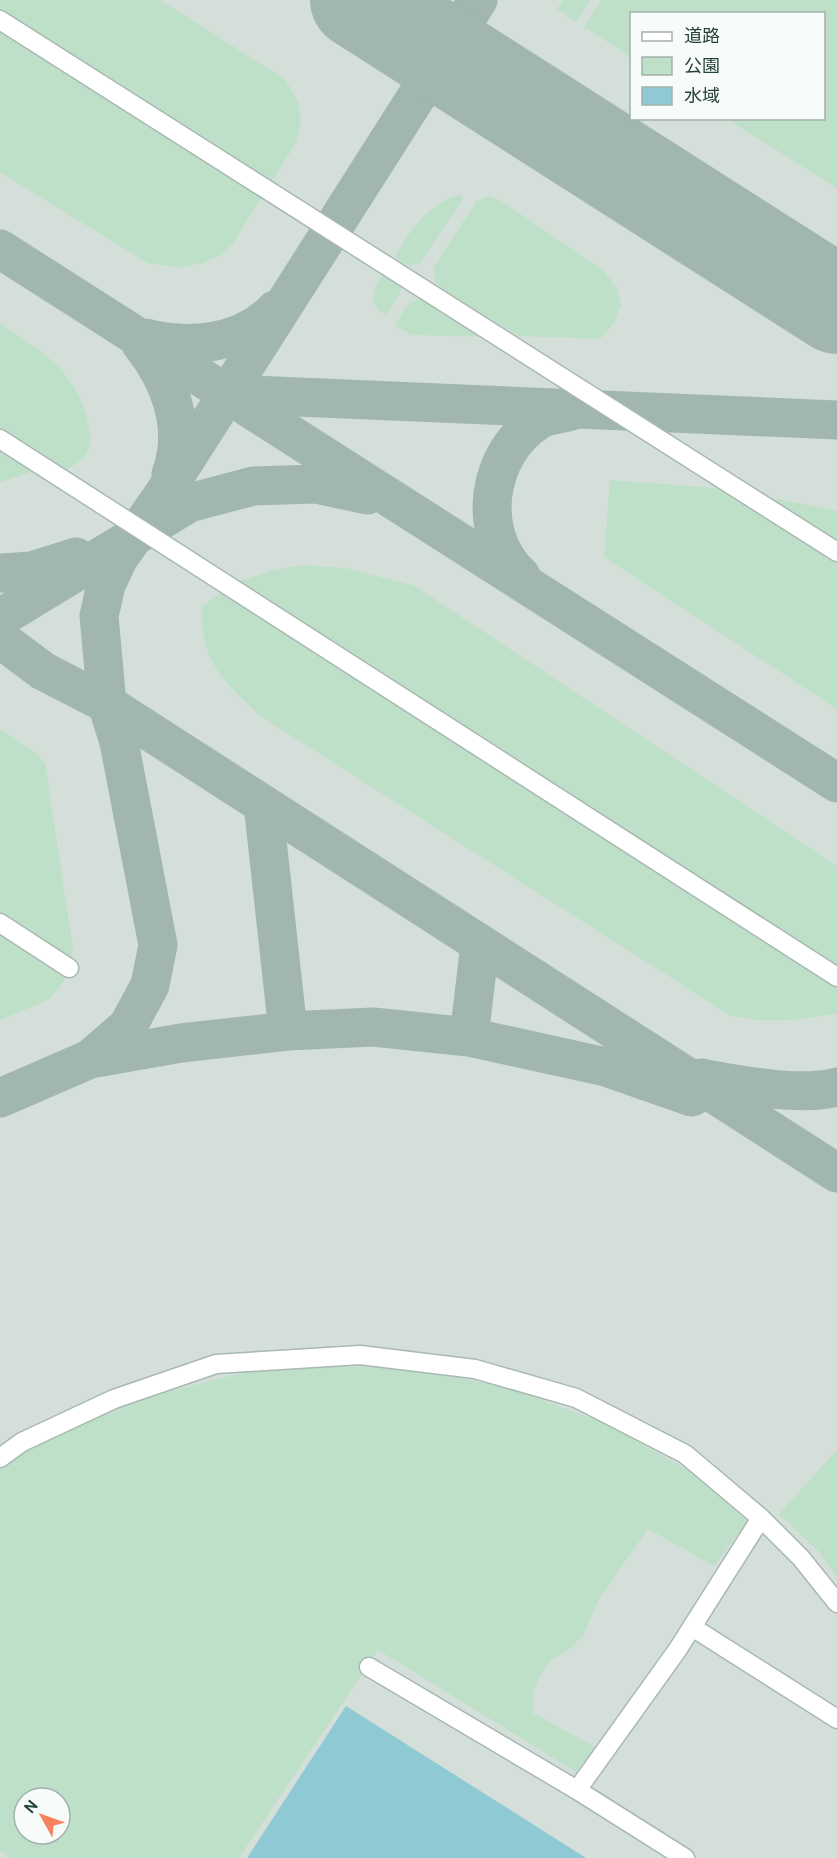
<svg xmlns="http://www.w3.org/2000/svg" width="837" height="1858" font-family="Cabin,'Noto Sans JP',sans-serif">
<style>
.built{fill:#d4dfda;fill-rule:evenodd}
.green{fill:#bfe0c8;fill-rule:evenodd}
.water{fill:#8ec9d4}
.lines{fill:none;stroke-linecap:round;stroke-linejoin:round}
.taxiway{stroke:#a2b6b0;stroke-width:39}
.runway{stroke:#a2b6b0;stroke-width:98}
.minor-casing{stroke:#a8b8b2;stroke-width:21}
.minor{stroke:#fff;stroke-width:18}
</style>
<rect width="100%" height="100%" fill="#e6efeb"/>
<path class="built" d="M0 0H837V1858H0ZM632 14H824V118H632ZM24 1798H60V1834H24Z"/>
<path class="green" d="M0 0H160L285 79 298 101 301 120 296 143 234 242 223 254 203 263 178 268 147 263 0 172Z
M563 0H590L576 22 557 9Z
M601 0H837V188L727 119 824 118V14H632L631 57 584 27Z
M461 194 463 199 420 263 410 266 395 258C408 230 432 202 461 194Z
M488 196 500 200 604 271 617 288 621 304 615 322 600 339 518 336 441 288 435 281 433 268 476 202Z
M385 270 401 284 400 293 387 314 381 313 373 303 375 287Z
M428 298 487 337 412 335 395 326C404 309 408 299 428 298Z
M0 323C41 351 73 368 87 418 90 430 93 443 86 454 82 462 68 468 61 474L0 435Z
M0 444 40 469 0 482Z
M610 480 728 489 837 511V709L604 557Z
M302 565 346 568 415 586 837 866V972L238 582 270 571Z
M226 590 837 983V1013C800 1021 768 1023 731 1016L260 716C223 680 199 661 202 606Z
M0 729 35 752 45 763 73 949 64 982 48 1000 0 1020Z
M331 1366 408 1368 503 1386 602 1422 688 1470 751 1516 714 1566 648 1529 599 1599 583 1636 566 1652 551 1660 539 1678 533 1693V1713L595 1747 576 1772 378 1650 239 1858H10L0 1851V1468L18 1454 139 1399 246 1372ZM24 1798H60V1834H24Z
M837 1450V1577L818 1551 779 1514Z"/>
<path class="water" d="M346 1706 586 1858H247Z"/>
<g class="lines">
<path class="taxiway" d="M0 249 837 783
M145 338C189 349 241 345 275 310
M141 344C170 380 188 428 171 474
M228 394 837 420
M0 573 31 571 76 557
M521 576C475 534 486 453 539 420 548 415 561 414 571 411
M0 618 189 503 253 486 316 484 367 495
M0 639 43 671 107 704 837 1173
M263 804 288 1031
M469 1037 480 944
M90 1059 128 1026 150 985 158 945 119 742 107 704 99 616 106 585 118 559 163 495 478 0
M701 1078C739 1085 800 1097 837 1087
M0 1098 90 1059 181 1043 288 1031 373 1027 469 1037 606 1067 692 1097"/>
<path class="runway" d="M359 0 837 305"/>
<defs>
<path id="minor" d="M0 20 837 552
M0 439 837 977
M0 923 69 968
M0 1458 22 1442 114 1399 216 1364 360 1355 475 1369 576 1398 685 1454 761 1518
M692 1627 837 1719
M369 1667 577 1790 685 1858
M577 1790 678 1649 761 1518 801 1558 837 1603"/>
</defs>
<use href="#minor" class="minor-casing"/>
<use href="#minor" class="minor"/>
</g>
<rect x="630" y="12" width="195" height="108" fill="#f7fbf9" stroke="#a3b1ad" stroke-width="1.5"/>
<rect x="642" y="32" width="30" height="9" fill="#ffffff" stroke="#a3b1ad" stroke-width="1.5"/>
<text x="684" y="42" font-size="18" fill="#24423a">道路</text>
<rect x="642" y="57" width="30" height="18" fill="#bfe0c8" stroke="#a3b1ad" stroke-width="1.5"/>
<text x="684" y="72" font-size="18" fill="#24423a">公園</text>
<rect x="642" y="87" width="30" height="18" fill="#8ec9d4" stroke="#a3b1ad" stroke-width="1.5"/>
<text x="684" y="102" font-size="18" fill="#24423a">水域</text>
<g transform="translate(42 1816) rotate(310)"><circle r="28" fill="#f7fbf9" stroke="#a3b1ad" stroke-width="1.5"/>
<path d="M0-4.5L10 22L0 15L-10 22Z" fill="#f4845f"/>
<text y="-9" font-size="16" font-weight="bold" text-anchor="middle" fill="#24423a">N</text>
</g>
</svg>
